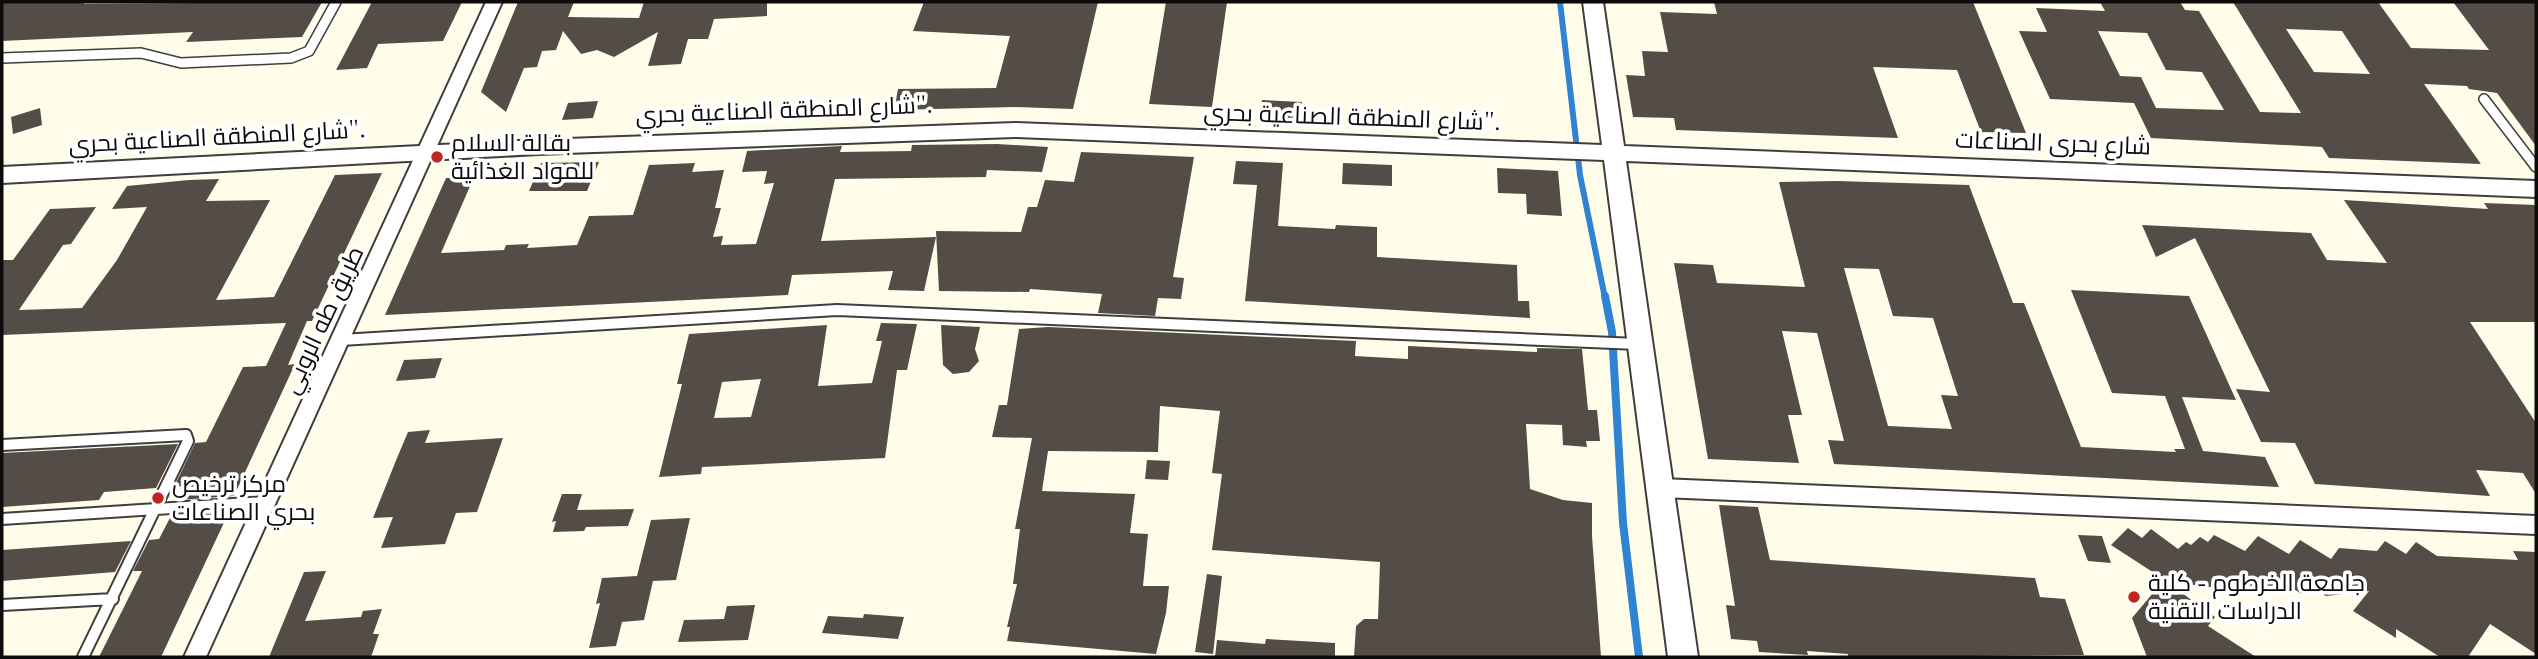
<svg xmlns="http://www.w3.org/2000/svg" width="2538" height="659" font-family="Spectral,Cairo,serif">
<style>
.lines{fill:none;stroke-linecap:round;stroke-linejoin:round}
.stream-far1{stroke:#3083d2;stroke-width:6}
.stream{stroke:#3083d2;stroke-width:8}
.building{fill:#544d47;fill-rule:evenodd}
.service-far1-casing{stroke:#3e3e3e;stroke-width:12}
.service-casing{stroke:#3e3e3e;stroke-width:14}
.minor-casing{stroke:#3e3e3e;stroke-width:4}
.tertiary-casing{stroke:#3e3e3e;stroke-width:4}
.service-far1{stroke:#fff;stroke-width:9}
.service{stroke:#fff;stroke-width:10}
.minor{fill:#fff;fill-rule:evenodd}
.tertiary{fill:#fff;fill-rule:evenodd}
.poi-dot{fill:#bf261f;stroke:#fff;stroke-width:2.5}
.labels{text-anchor:middle;stroke-width:7;stroke-linejoin:round;paint-order:stroke}
.street-label{font-size:24px;fill:#0b0b0b;stroke:#fff}
.poi-label{font-size:24px;fill:#0b0b0b;stroke:#fff;text-anchor:start}
</style>
<rect width="100%" height="100%" fill="#fffde9"/>
<g class="lines">
<path class="stream-far1" d="M1560 2 1580 175 1605 298"/>
<path class="stream" d="M1605 296 1612 332 1623 523 1639 657"/>
</g>
<path class="building" d="M2 2H83L84 4 322 2 302 37 186 42 193 32 2 41Z
M372 2H462L443 41 378 44 367 68 336 70Z
M518 2H574L568 17 639 18 644 2H767V16L714 19 708 39H688L681 64 648 66 658 32 614 57 597 50 581 54 563 31 556 50 542 51 537 67 524 68 506 112 481 92Z
M924 2H1098L1073 109 1014 107 894 110 898 89 996 88 1010 36 913 31Z
M1166 2H1227L1212 107 1149 104Z
M1714 2H1973L2026 133 1981 132 1957 70 1873 67 1898 138 1676 130 1674 118 1633 117 1626 75 1645 76 1642 51 1668 52 1660 12 1717 14Z
M2100 2H2180L2185 10 2199 11 2260 112 2301 113 2233 2H2378L2411 48 2489 50 2453 2H2536V146L2497 93 2469 89 2467 86 2424 84 2481 164 2329 158 2322 147 2151 138 2134 103 2050 99 2019 31 2047 32 2036 8 2105 11ZM2286 29 2342 31 2370 74 2314 72ZM2098 31 2147 33 2166 70 2202 72 2224 110 2156 108 2141 77 2120 76Z
M1262 100 1302 102 1301 120 1260 118Z
M598 101 593 118 562 120 568 103Z
M40 108 42 125 13 134 11 117Z
M997 144 1048 147 1042 172 987 170 986 177 835 179 821 241 936 237 924 291 888 290 893 271 792 275 788 295 385 315 446 178 474 177 441 253 504 250 506 245 529 244 527 248 577 245 589 216 633 215 649 165 695 163 692 172 724 170 715 208H721L713 237 723 236 721 245 756 244 774 183 764 184 767 171 742 172 747 151 842 146 840 152 911 151 912 145Z
M1081 152 1194 157 1173 277 1184 278 1181 299 1158 298 1155 316 1098 313 1102 294 1030 289 1029 292 939 291 936 231 1021 232 1028 207H1037L1045 180 1074 182Z
M1236 161 1283 163 1278 226 1335 229 1336 225 1377 227V257L1517 265 1518 301H1529L1530 318 1245 301 1257 185 1233 184Z
M599 162 587 191H529L541 163Z
M1343 163 1392 165V186L1342 184Z
M1497 168 1558 171 1562 216 1527 214 1526 194 1498 193Z
M382 173 312 321H307L288 365 295 364 234 496 179 500 184 486 174 487 195 443 206 442 243 367 266 366 286 323 2 335V260H13L50 209 96 207 71 244 63 245 19 310 82 308 117 260 147 207 112 209 127 186 189 180 219 179 206 201 270 200 216 300 274 297 335 175Z
M1837 181 1969 185 2013 303H2024L2081 447 2176 452 2174 449H2185L2165 396 2112 393 2071 290 2189 296 2236 400 2182 397 2203 451 2265 457 2279 487 1834 464 1828 440 1844 441 1817 333 1782 331 1802 415H1788L1799 463 1708 459 1674 263 1713 265 1717 283 1805 287 1779 182ZM1844 268 1879 269 1893 316 1933 318 1958 396 1941 395 1952 429 1888 426Z
M2344 200 2488 209 2484 203 2536 205V322H2470L2536 423V494L2523 473 2476 470 2490 496 2315 484 2295 443 2261 442 2236 389 2270 392 2195 238 2156 257 2142 225 2311 233 2327 260 2387 263Z
M881 323 917 324 907 370H897L885 458 702 467 701 474 659 477 682 384H677L689 334 827 325 818 386 872 383 882 341H876ZM761 379 751 417 714 418 722 382Z
M941 325 980 327 975 349 979 361 969 372 953 374 943 365Z
M1048 327 1356 341 1355 356 1408 359V346L1537 352V348L1582 349 1588 410H1597L1600 441H1586L1587 447 1563 445 1562 425 1526 424 1530 489 1563 500 1592 503V536L1601 657H1354L1356 626 1364 619H1378L1380 562 1212 550 1222 474 1212 473 1220 411 1160 406 1158 452 1048 451 1042 491 1135 494 1130 533 1148 534 1143 586H1169L1166 613 1156 654 1007 641 1010 627H1007L1017 584H1013L1020 529H1015L1032 438 992 437 999 405H1007L1019 329Z
M442 358 435 378 396 381 404 360Z
M430 430 425 443 503 438 477 512 456 513 445 544 381 548 393 517 373 518 397 458 408 432Z
M178 444 156 488 104 492 99 500 2 507V453Z
M1147 460 1170 461 1168 480 1145 479Z
M562 494H582L577 510 634 509 628 526 586 527 584 531 553 532 556 521 552 522Z
M1719 505 1758 507 1770 560 2035 578 2040 597 2065 599 2084 655 1848 657V654L1807 651 1808 655 1759 652 1757 641 1731 639 1726 605 1735 606Z
M229 512 161 657H99L142 571H133L149 540 159 539 171 516Z
M690 518 676 580 653 581 644 620 622 622 616 646 589 648 600 603 596 604 602 578 637 576 651 520Z
M2128 528 2142 538 2151 529 2178 549 2186 542 2191 545 2200 537 2208 542 2214 535 2245 551 2258 536 2289 554 2300 540 2331 559 2339 548 2377 551 2385 541 2406 554 2416 542 2437 556 2518 560 2513 551 2536 552V654L2490 624 2468 657H2440L2396 629V638L2353 611 2369 591 2326 596 2309 585 2302 594 2287 585 2281 594 2264 584 2257 592 2243 582 2236 590 2168 582 2111 545Z
M2078 535 2102 536 2111 563 2088 561Z
M131 541 115 572 2 581V550Z
M326 571 305 621 361 617 363 611 382 609 373 634H379L371 657H269L304 572Z
M1207 574 1222 576 1213 654 1195 652Z
M2164 580 2215 617 2208 626 2256 657H2147L2132 618Z
M755 605 748 640 678 642 684 620 724 619 727 606Z
M864 614 904 617 898 639 822 633 828 616 863 618Z
M1266 639 1335 643V657H1215L1217 640 1265 644Z"/>
<g class="lines">
<defs>
<path id="service-far1" d="M2 58 141 53 181 63 291 58 309 51 336 2
M2484 99 2536 167"/>
<path id="service" d="M341 340 837 310 1638 344
M2 445 186 435 188 441 83 657
M2 519 265 502
M2 605 113 599"/>
<path id="minor" d="M486 2H502L206 657H184Z
M1661 479 2536 516V534L1661 497 1654 494 1650 488 1654 482Z"/>
<path id="tertiary" d="M1583 2H1603L1624 146 2536 181V197L1626 161 1698 657H1668L1604 160 1015 137 538 154 2 183V167L538 140 1015 123 1602 145Z"/>
</defs>
<use href="#service-far1" class="service-far1-casing"/>
<use href="#service" class="service-casing"/>
<use href="#minor" class="minor-casing"/>
<use href="#tertiary" class="tertiary-casing"/>
<use href="#service-far1" class="service-far1"/>
<use href="#service" class="service"/>
<use href="#minor" class="minor"/>
<use href="#tertiary" class="tertiary"/>
</g>
<g class="poi-dot">
<circle cx="437" cy="157" r="7"/>
<circle cx="158" cy="498" r="7"/>
<circle cx="2134" cy="597" r="7"/>
</g>
<g class="labels">
<g class="street-label">
<text transform="translate(784 110) rotate(-2)" y="8">شارع المنطقة الصناعية بحري".</text>
<text transform="translate(1352 117) rotate(2)" y="8">شارع المنطقة الصناعية بحري".</text>
<text transform="translate(217 137) rotate(-3)" y="8">شارع المنطقة الصناعية بحري".</text>
<text transform="translate(2053 143) rotate(2)" y="8">شارع بحرى الصناعات</text>
<text transform="translate(323 320) rotate(-65)" y="8">طريق طه الروبي</text>
</g>
<g class="poi-label">
<text x="451" y="151">بقالة السلام<tspan x="451" dy="28">للمواد الغذائية</tspan></text>
<text x="172" y="492">مركز ترخيص<tspan x="172" dy="28">بحري الصناعات</tspan></text>
<text x="2148" y="591">جامعة الخرطوم - كلية<tspan x="2148" dy="28">الدراسات التقنية</tspan></text>
</g>
</g>
<rect width="2538" height="659" fill="none" stroke="#0b0b0b" stroke-width="7"/>
</svg>
